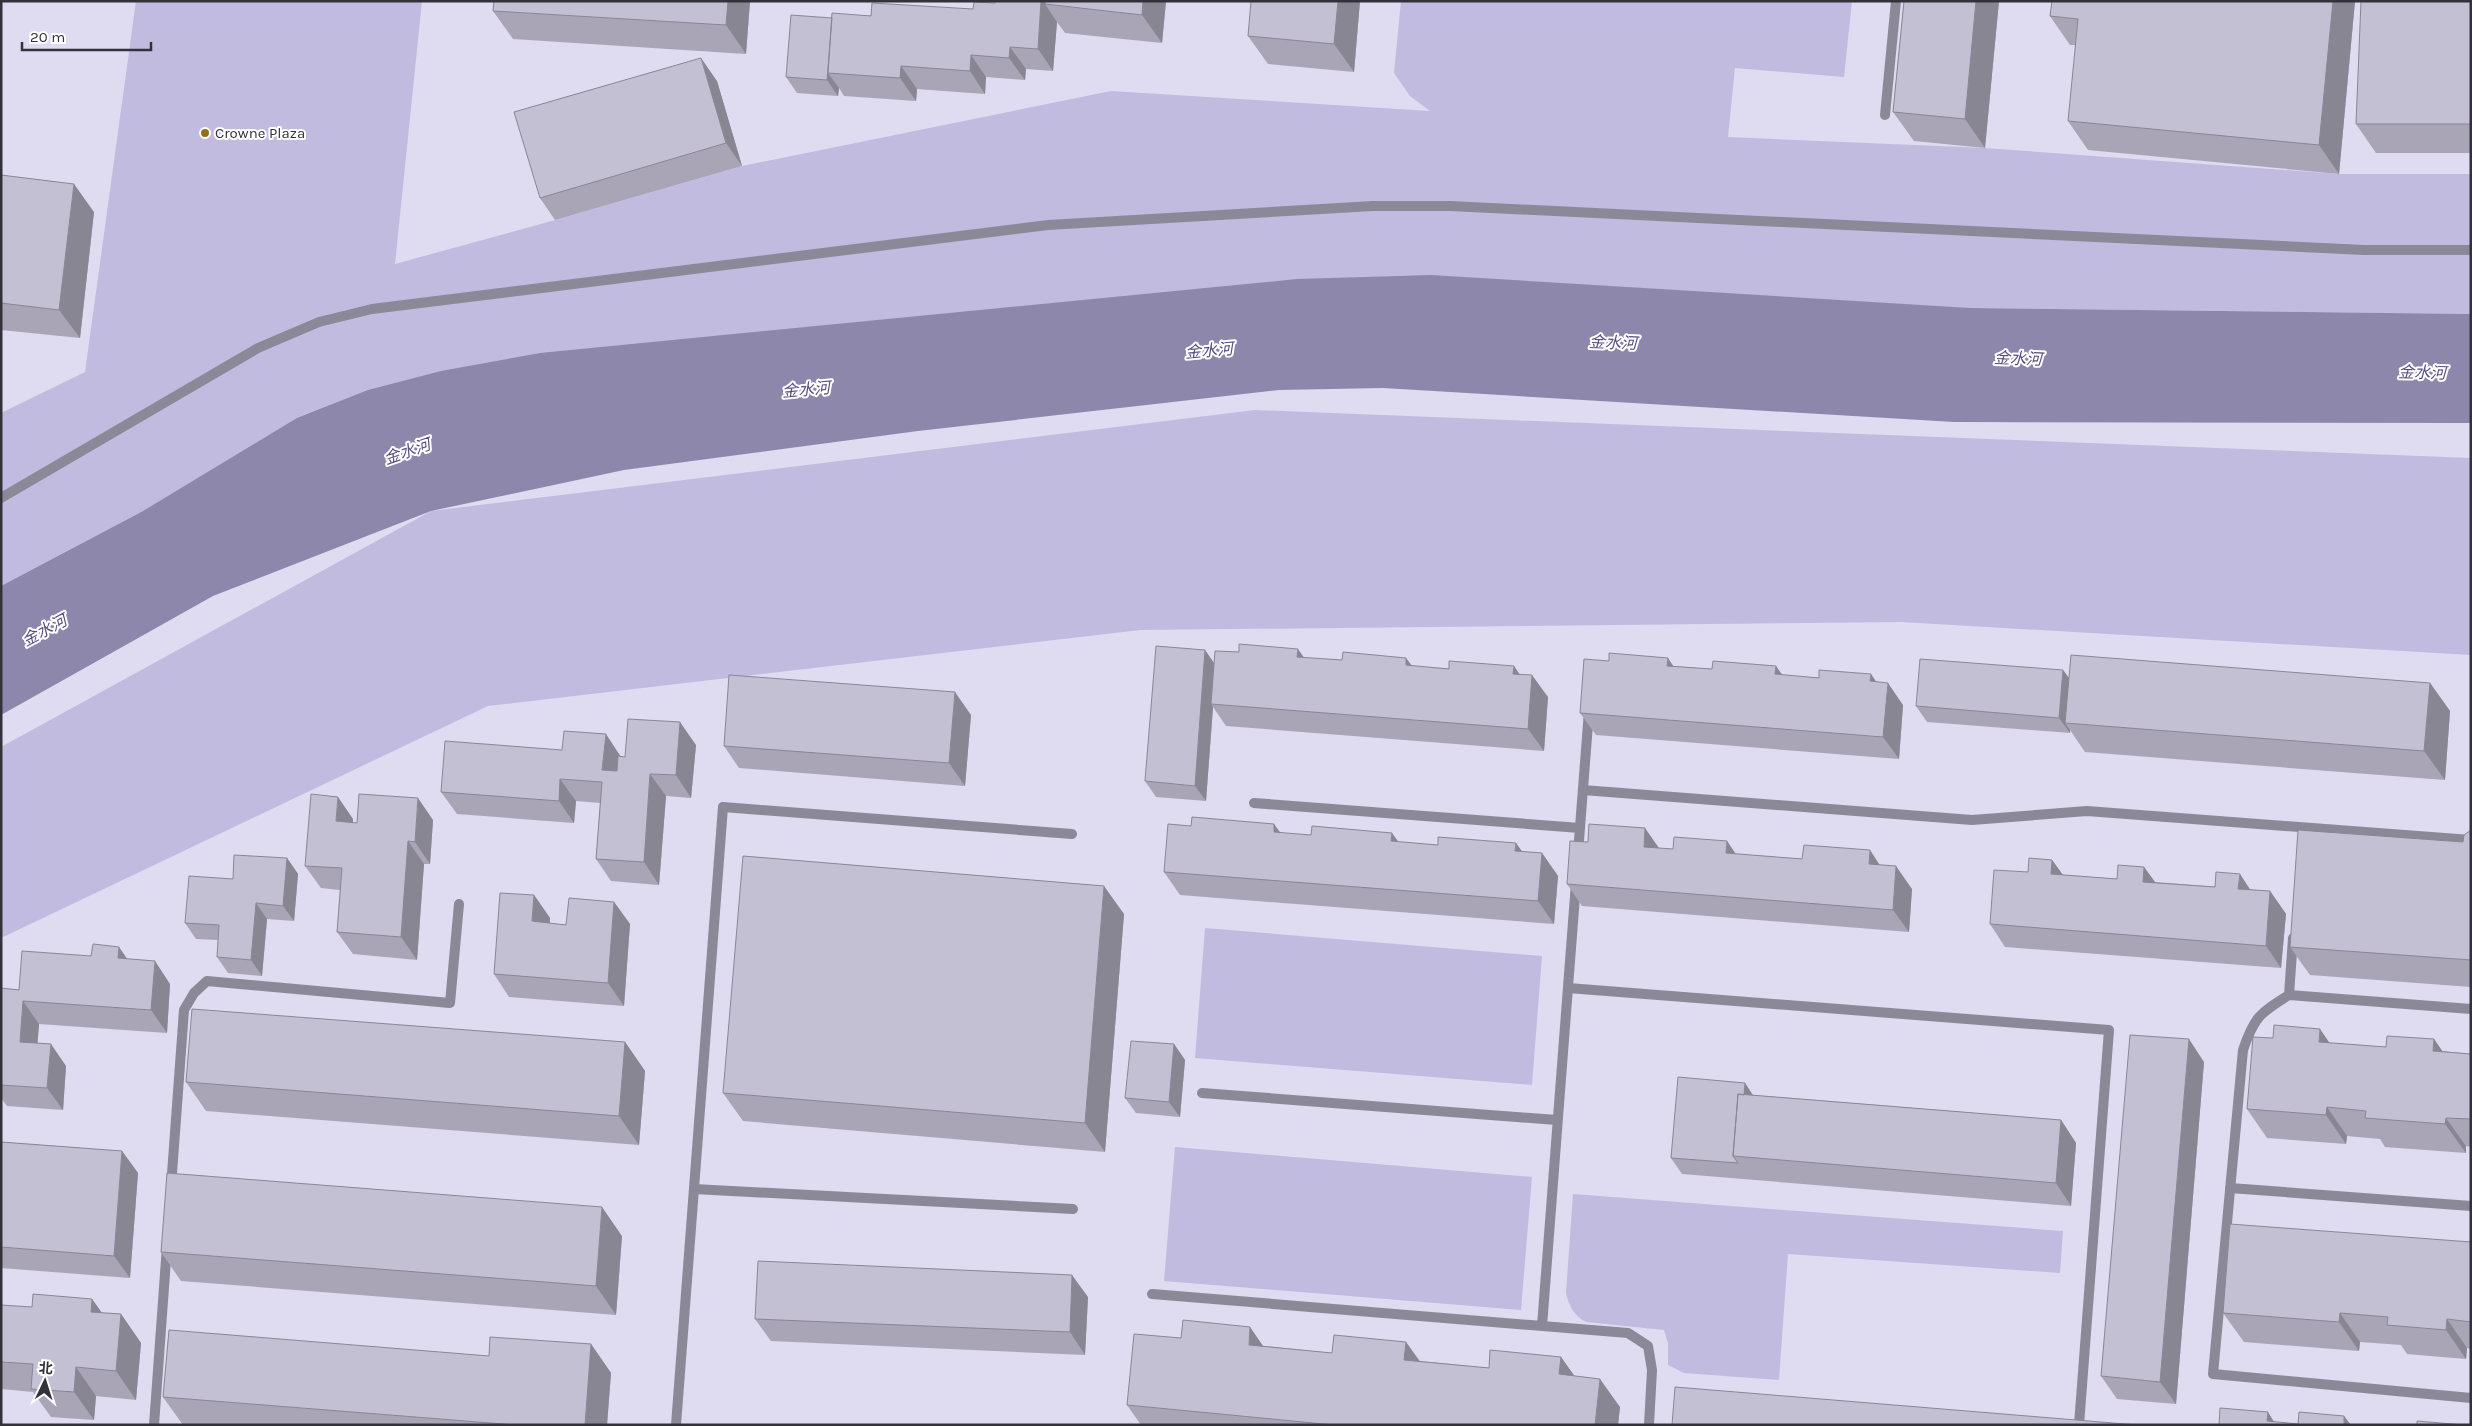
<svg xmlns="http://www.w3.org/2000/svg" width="2472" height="1426" font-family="Karla,'Noto Sans SC',sans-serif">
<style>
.green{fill:#c2bbe0}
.water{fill:#8e87ac}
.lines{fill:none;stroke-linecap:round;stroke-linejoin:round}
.lane{stroke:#8b8898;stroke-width:10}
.street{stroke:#8b8898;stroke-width:10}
.wall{fill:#a9a5b6}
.shaded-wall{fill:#898694}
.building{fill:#c4c0d4;stroke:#898694}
.poi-dot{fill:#936f17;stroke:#fff;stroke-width:2}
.labels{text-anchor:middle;stroke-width:4;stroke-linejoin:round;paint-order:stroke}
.poi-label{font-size:15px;fill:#33323a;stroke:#fff;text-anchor:start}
.water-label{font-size:16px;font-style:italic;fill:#594c81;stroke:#fff}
</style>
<rect width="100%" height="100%" fill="#dfdbf0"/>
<path class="green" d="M136 1H422L395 264 555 220 742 166 1111 91 1430 111 1410 96 1394 73 1401 1H1852L1844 77 1735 68 1728 137 1985 148 2339 174H2471V314L1970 308 143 511 1 586V413L85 372Z
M1255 410 2471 458V655L1901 622 1140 630 488 706 1 938V747L431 511Z
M1205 928 1542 956 1532 1085 1195 1058Z
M1175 1147 1532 1177 1521 1310 1164 1281Z
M1573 1194 2063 1231 2060 1273 1788 1254 1779 1380 1684 1373 1668 1365V1343L1664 1330 1586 1322C1574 1316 1569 1306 1566 1293Z"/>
<path class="water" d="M1431 275 1970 308 2471 314V423L1954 422 1383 388 1279 390 918 431 624 470 431 511 213 596 1 715V586L143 511 297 418 368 390 441 371 540 353 1297 279Z"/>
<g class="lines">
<path class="lane" d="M1885 115 1896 1
M1 498 258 348 319 322 372 309 1048 225 1373 206H1450L2364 250H2471
M1583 790 1972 820 2087 811 2471 840
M1254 803 1580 828
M723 807 1072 834
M1578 853 1589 711
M2293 938 2289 995C2260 1013 2254 1017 2243 1050L2213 1374 2471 1398
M1568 988 2109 1030 2079 1425
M2289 995 2471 1009
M1202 1093 1557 1120
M171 1187 184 1010 194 993 207 981 450 1003 459 904
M2230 1188 2471 1206
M694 1189 1073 1209
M1152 1294 1628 1333 1648 1346 1652 1370 1649 1425
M1542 1326 1576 883
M154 1425 167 1246"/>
<path class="street" d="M676 1425 723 807"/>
</g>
<path class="wall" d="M750 1 746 54 513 39 493 11Z
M996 1H1166L1162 43 1065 33 1057 22 1053 71 1026 69 1025 80 986 77 985 94 917 89 916 101 844 96 839 88 838 96 797 93 786 77 832 18 973 9 995 3Z
M1360 1 1354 72 1268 64 1248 36Z
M1904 1H1999L1985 148 1914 141 1893 112Z
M2052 1H2355L2339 174 2088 150 2068 121 2076 45H2070L2050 16Z
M2471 1V153H2376L2356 124Z
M717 81 742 166 555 220 540 198Z
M1 175 94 212 80 338 1 330Z
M1205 650 1214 663 1304 658 1342 660 1406 658 1412 666 1519 674 1548 697 1544 751 1226 726 1213 707 1206 801 1156 797 1145 781Z
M1673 666 1712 669 1776 666 1782 675 1876 682 1903 705 1899 759 1596 735 1580 713Z
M2063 670 2069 678 2430 683 2450 711 2445 780 2085 752 2070 730V733L1927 722 1916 706Z
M971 715 965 786 739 768 724 746Z
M696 745 691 798 666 796 659 885 611 881 596 859 600 803 576 801 574 823 457 814 441 792 621 757H625Z
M353 819V823H357L433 820 430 864H424L417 960 353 954 337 932 340 890 321 888 305 866Z
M2471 830V987L2310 975 2290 947 2463 842Z
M1281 833 1542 853 1558 876 1554 924 1180 895 1164 872Z
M1727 841 1736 854 1880 865 1912 889 1909 932 1582 906 1567 884 1659 848 1673 849Z
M287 858 298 874 294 921 267 919 262 976 228 973 217 957 218 940 196 939 185 923 233 879Z
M2052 860 2063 875 2117 879 2144 867 2155 882 2270 891 2286 914 2281 968 2005 947 1990 924 2028 872Z
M534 895 550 918V923L566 925 614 902 630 924 624 1006 509 997 494 974Z
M1124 914 1105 1152 743 1121 723 1093Z
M127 959 170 984 167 1033 39 1024 37 1043 66 1066 63 1110 7 1106 1 1098V988L19 990Z
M2434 1039 2442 1051 2471 1054V1147L2466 1146V1153L2385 1147 2380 1139 2347 1136 2346 1144 2267 1138 2247 1109 2329 1043 2386 1047Z
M625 1042 645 1071 639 1145 206 1111 186 1082Z
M1174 1044 1185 1060 1180 1117 1136 1113 1125 1098Z
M2204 1062 2176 1404 2117 1399 2101 1376Z
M1745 1083 1753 1095 2061 1120 2076 1143 2071 1206 1682 1174 1671 1158Z
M1 1142 122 1151 138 1173 130 1278 1 1268Z
M622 1236 616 1315 181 1281 161 1252Z
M2471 1242V1349L2467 1348 2466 1359 2407 1354 2401 1345 2360 1342 2359 1351 2244 1342 2223 1313Z
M1088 1297 1085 1355 771 1341 755 1319Z
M92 1299 102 1313 121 1314 141 1343 136 1400 96 1396 94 1420 51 1417 33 1392 1 1389V1305L32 1307Z
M1406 1342 1420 1361 1489 1368 1561 1357 1574 1376 1620 1407 1618 1425H1141L1127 1405 1264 1346 1332 1353Z
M591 1344 611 1373 607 1425H183L163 1397 489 1356Z"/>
<path class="shaded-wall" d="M728 1H750L746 54 726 25Z
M1041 1H1045V4L1057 22 1053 71 1038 49Z
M1143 1H1166L1162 43 1142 15Z
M1338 1H1360L1354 72 1334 44Z
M1976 1H1999L1985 148 1965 119Z
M2333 1H2355L2339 174 2319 145Z
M832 18 828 73 839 88 838 96 827 80Z
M1010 47 1026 69 1025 80 1009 58Z
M971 55 986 77 985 94 970 71Z
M701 58 717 81 742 166 726 143Z
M901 66 917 89 916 101 900 78Z
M74 184 94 212 80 338 59 310Z
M1298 649 1314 672 1297 657Z
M1205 650 1216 666 1211 704 1213 707 1206 801 1195 786Z
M1406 658 1422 680 1406 665Z
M1668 658 1683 681 1667 666Z
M1514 666 1529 688 1513 674Z
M1776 666 1792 689 1775 674Z
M2063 670 2074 685 2065 723 2070 730V733L2059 718Z
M1871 674 1886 696 1870 681Z
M1532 675 1548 697 1544 751 1528 729Z
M1888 683 1903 705 1899 759 1883 737Z
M2430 683 2450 711 2445 780 2424 751Z
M955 692 971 715 965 786 949 763Z
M680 722 696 745 691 798 676 775Z
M606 734 621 757 618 793 602 770Z
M650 774 666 796 659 885 644 862Z
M560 779 576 801 574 823 559 801Z
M338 797 353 819 352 843 336 821Z
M418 798 433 820 430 864 415 842Z
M1274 824 1290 846 1274 832Z
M1645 828 1661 851 1644 847Z
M1392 833 1408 855 1391 841Z
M408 841 424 864 417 960 401 937Z
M1727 841 1742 864 1726 853Z
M1516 843 1532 865 1515 851Z
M1870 850 1885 873 1869 864Z
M1542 853 1558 876 1554 924 1538 901Z
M287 858 298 874 294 921 283 906Z
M2052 860 2068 882 2051 874Z
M1896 866 1912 889 1909 932 1893 910Z
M2144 867 2160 889 2143 882Z
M2240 874 2255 897 2238 889Z
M1104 886 1124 914 1105 1152 1085 1123Z
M2270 891 2286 914 2281 968 2266 946Z
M534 895 550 918 548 944 532 921Z
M614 902 630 924 624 1006 608 983Z
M256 903 267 919 262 976 251 960Z
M119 947 134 969 118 958Z
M155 961 170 984 167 1033 151 1010Z
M23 1001 39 1024 36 1064 20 1042Z
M2320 1029 2340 1058 2319 1042Z
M2189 1039 2204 1062 2176 1404 2160 1382Z
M2434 1039 2454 1068 2433 1051Z
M625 1042 645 1071 639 1145 619 1116Z
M51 1044 66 1066 63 1110 47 1088Z
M1174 1044 1185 1060 1180 1117 1169 1102Z
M1745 1083 1755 1099 1738 1157Z
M2327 1107 2347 1136 2346 1144 2326 1115Z
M2446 1118 2466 1146V1153L2445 1124Z
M2061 1120 2076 1143 2071 1206 2056 1183Z
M122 1151 138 1173 130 1278 114 1256Z
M602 1207 622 1236 616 1315 596 1286Z
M1072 1275 1088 1297 1085 1355 1070 1332Z
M92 1299 112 1327 91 1312Z
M2340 1313 2360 1342 2359 1351 2339 1322Z
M121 1314 141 1343 136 1400 116 1371Z
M2447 1319 2467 1348 2466 1359 2446 1330Z
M1250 1327 1270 1356 1249 1345Z
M1406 1342 1426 1371 1404 1360Z
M591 1344 611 1373 607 1425H585Z
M1561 1357 1581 1385 1559 1374Z
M76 1367 96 1396 94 1420 74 1392Z
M1600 1379 1620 1407 1618 1425H1595Z
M2268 1412 2276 1425 2267 1421Z
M2344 1416 2351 1425H2344Z"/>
<path class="building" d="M494 1H728L726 25 493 11Z
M996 1H1041L1038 49 1010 47 1009 58 971 55 970 71 901 66 900 78 828 73 832 13 871 16 872 3 973 9 974 2 995 3Z
M1045 1H1143L1142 15 1045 4Z
M1251 1H1338L1334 44 1248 36Z
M1904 1H1976L1965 119 1893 112Z
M2052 1H2333L2319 145 2068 121 2078 19 2050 16Z
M2361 1H2471V124H2356Z
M791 15 832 18 827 80 786 77Z
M701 58 726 143 540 198 514 112Z
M1 175 74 184 59 310 1 303Z
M1239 644 1298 649 1297 657 1342 660 1343 652 1406 658V665L1449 669V661L1514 666 1513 674 1532 675 1528 729 1211 704 1215 651 1239 652Z
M1156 646 1205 650 1195 786 1145 781Z
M1609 653 1668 658 1667 666 1712 669 1713 661 1776 666 1775 674 1819 678V670L1871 674 1870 681 1888 683 1883 737 1580 713 1584 659 1609 661Z
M2071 655 2430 683 2424 751 2065 723Z
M1920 659 2063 670 2059 718 1916 706Z
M729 675 955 692 949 763 724 746Z
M628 719 680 722 676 775 650 774 644 862 596 859 602 782 560 779 559 801 441 792 445 741 562 750 564 731 606 734 602 770 617 771 618 756 625 757Z
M311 794 338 797 336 821 357 823 359 794 418 798 415 842 408 841 401 937 337 932 342 868 305 866Z
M1192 817 1274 824V832L1311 835 1312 826 1392 833 1391 841 1438 845V837L1516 843 1515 851 1542 853 1538 901 1164 872 1168 824 1191 826Z
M1589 824 1645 828 1644 847 1673 849 1674 837 1727 841 1726 853 1802 859 1804 845 1870 850 1869 864 1896 866 1893 910 1567 884 1570 841 1588 842Z
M2298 830 2463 842 2464 835 2471 830V960L2290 947Z
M234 855 287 858 283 906 256 903 251 960 217 957 219 925 185 923 189 876 233 879Z
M743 856 1104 886 1085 1123 723 1093Z
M2029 858 2052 860 2051 874 2117 879 2118 865 2144 867 2143 882 2215 887 2216 872 2240 874 2238 889 2270 891 2266 946 1990 924 1994 870 2028 872Z
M500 893 534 895 532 921 566 925 569 898 614 902 608 983 494 974Z
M93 944 119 947 118 958 155 961 151 1010 23 1001 20 1042 51 1044 47 1088 1 1085V988L19 990 22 951 91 956Z
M192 1009 625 1042 619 1116 186 1082Z
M2274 1025 2320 1029 2319 1042 2386 1047 2387 1036 2434 1039 2433 1051 2471 1054V1119L2446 1118 2445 1124 2365 1118 2366 1111 2327 1107 2326 1115 2247 1109 2253 1037 2273 1038Z
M2130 1035 2189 1039 2160 1382 2101 1376Z
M1131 1041 1174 1044 1169 1102 1125 1098Z
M1678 1077 1745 1083 1744 1095 1738 1094 1733 1156 1738 1163 1671 1158Z
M1738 1094 2061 1120 2056 1183 1733 1156Z
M1 1142 122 1151 114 1256 1 1247Z
M167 1173 602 1207 596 1286 161 1252Z
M2230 1224 2471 1242V1322L2447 1319 2446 1330 2387 1325 2388 1317 2340 1313 2339 1322 2223 1313Z
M758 1261 1072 1275 1070 1332 755 1319Z
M33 1294 92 1299 91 1312 121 1314 116 1371 76 1367 74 1392 31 1389 33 1364 1 1362V1305L32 1307Z
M1183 1320 1250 1327 1249 1345 1332 1353 1334 1335 1406 1342 1404 1360 1489 1368 1490 1350 1561 1357 1559 1374 1600 1379 1595 1425H1334L1127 1405 1134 1334 1181 1338Z
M169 1330 489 1356 490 1337 591 1344 585 1425H516L163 1397Z
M1675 1387 2137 1425H1672Z
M2220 1408 2268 1412 2267 1421 2298 1424 2299 1412 2344 1416V1425H2219Z
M2417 1421 2464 1425H2417Z"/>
<circle class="poi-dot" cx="205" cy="133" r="5"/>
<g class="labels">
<g class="poi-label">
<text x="215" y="138">Crowne Plaza</text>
</g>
<g class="water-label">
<text transform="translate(1613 342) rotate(2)" y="6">金水河</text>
<text transform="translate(1209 350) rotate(-5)" y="6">金水河</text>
<text transform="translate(2018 358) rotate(2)" y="6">金水河</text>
<text transform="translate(2422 372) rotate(1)" y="6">金水河</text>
<text transform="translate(806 389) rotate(-5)" y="6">金水河</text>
<text transform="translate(407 451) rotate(-19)" y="6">金水河</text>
<text transform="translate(44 630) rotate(-28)" y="6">金水河</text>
</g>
</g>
<rect width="2472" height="1426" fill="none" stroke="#33323a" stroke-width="5"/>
<g transform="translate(45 1381) rotate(4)" stroke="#ffffff" stroke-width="4" paint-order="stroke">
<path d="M0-4L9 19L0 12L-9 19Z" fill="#33323a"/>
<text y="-8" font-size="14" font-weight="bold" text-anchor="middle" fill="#33323a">北</text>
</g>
<path d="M22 42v8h129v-8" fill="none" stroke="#33323a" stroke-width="2.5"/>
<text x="30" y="42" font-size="15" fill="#33323a" stroke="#ffffff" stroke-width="4" paint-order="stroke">20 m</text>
</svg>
